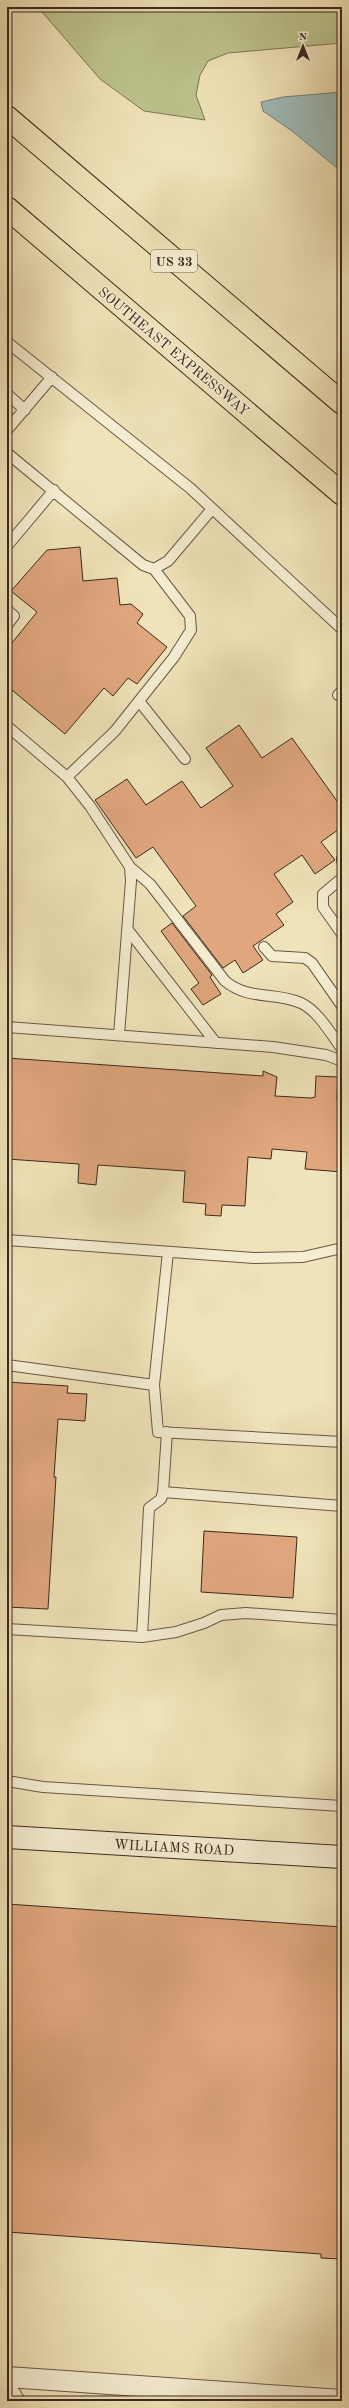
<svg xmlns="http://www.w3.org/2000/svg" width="349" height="2408" font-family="'Old Standard TT',serif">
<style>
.green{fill:#bdc38d;stroke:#7c7656}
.water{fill:#9ebcb9;stroke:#76817b}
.building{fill:#e0a77e;stroke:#3b291f}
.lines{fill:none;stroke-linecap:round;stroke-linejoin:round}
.service-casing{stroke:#685846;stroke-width:12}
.minor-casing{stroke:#685846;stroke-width:22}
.secondary-casing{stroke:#3b291f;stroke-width:24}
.motorway-casing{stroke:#3b291f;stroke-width:24}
.service{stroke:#f5edd2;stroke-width:10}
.minor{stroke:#f5edd2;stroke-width:20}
.secondary{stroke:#f5edd2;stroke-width:22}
.motorway{stroke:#f0e3b9;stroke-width:22}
.labels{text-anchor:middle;stroke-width:3;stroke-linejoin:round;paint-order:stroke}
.shield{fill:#f5edd2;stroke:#736455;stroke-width:1}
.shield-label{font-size:13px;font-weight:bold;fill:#3b291f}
.street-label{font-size:14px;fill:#3b291f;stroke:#f5edd2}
</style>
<rect width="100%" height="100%" fill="#f0e3b9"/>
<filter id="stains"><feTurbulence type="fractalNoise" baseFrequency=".005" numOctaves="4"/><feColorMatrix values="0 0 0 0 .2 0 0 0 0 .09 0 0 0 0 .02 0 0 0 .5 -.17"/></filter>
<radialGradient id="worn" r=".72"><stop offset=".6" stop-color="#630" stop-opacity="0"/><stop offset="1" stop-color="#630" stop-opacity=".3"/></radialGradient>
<path class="green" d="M35 7H342V43L228 53 208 61 200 75 196 95 205 120 144 111 100 79 43 13Z"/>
<path class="water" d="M342 92V172L292 131 263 111 261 102 283 97Z"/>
<path class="building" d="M80 547 83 581 117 578 120 605 131 604 143 614 137 623 167 647 137 684 128 678 113 696 104 688 65 734 7 686V649L37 612 11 591 47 550Z
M239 725 262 758 292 738 342 808V827L321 842 335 860 315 874 302 855 274 874 293 902 276 914 284 925 253 946 263 960 243 973 235 960 223 968 183 916 196 906 153 847 136 858 95 800 127 779 146 805 182 781 201 808 233 786 206 748Z
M172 923 212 975 210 977 221 994 203 1005 191 989 199 983 161 931Z
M7 1058 263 1076V1071L277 1077 275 1096 311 1098 315 1097 316 1076 338 1077 337 1100H342V1172L305 1169 307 1152 272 1149 271 1159 248 1157 245 1206 222 1205 221 1216 205 1215 206 1204 183 1202 185 1171 98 1165 96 1185 78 1183 79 1164 7 1159Z
M7 1382 68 1386 67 1393 87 1394 85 1421 58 1419 54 1477H56L48 1609 7 1607Z
M204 1531 297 1537 293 1598 201 1592Z
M7 1904 342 1927V2259L321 2258V2254L7 2232Z"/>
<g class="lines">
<defs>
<path id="service" d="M7 342 190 488 342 629
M7 394 25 410
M7 430 52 377
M7 453 143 565 154 569 168 561 212 509
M7 546 54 490
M7 610 14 616 7 625
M338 695 342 691
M139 701 185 759
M7 726 67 777 90 806 130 867 131 881 119 1035
M67 777 115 731 174 657 191 630 190 616 154 569
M342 858V861
M130 867 150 884 225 981C249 1001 274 991 301 1003 318 1011 331 1034 342 1049
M342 878 323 894V907L342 934
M128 930 216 1043
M264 947 272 956 305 958 312 963 342 1006
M7 1027 273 1047 326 1055 342 1061
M7 1240 254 1258 303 1257 342 1248
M7 1365 154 1385 158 1432 342 1442
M154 1385 168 1252
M167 1432 163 1492 342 1506
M7 1629 142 1637 176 1632 204 1623 221 1615 246 1613 342 1620
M142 1637 149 1508 161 1499 163 1492
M7 1781 43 1787 342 1806
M7 2380 20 2401"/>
<path id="minor" d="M7 2377 342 2400"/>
<path id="secondary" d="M7 1837 342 1857"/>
<path id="motorway" d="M7 117 342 403
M7 208 342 494"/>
</defs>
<use href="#service" class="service-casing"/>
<use href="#minor" class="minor-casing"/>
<use href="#secondary" class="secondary-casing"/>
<use href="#motorway" class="motorway-casing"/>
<use href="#service" class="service"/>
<use href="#minor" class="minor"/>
<use href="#secondary" class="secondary"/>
<use href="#motorway" class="motorway"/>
</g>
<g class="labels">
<rect class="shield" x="151" y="250" width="46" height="22" rx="3"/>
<g class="shield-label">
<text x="174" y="266">US 33</text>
</g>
<g class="street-label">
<text transform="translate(174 351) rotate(40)" y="5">SOUTHEAST EXPRESSWAY</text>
<text transform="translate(174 1847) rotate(3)" y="5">WILLIAMS ROAD</text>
</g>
</g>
<rect width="349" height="2408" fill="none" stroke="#f0e3b9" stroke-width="24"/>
<rect x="8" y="8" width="333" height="2392" fill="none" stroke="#3b291f" stroke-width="2"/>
<rect x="12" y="12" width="325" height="2384" fill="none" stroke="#3b291f"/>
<g transform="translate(303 46)" stroke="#f5edd2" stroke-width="3" paint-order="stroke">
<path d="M0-3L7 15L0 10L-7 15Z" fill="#3b291f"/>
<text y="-6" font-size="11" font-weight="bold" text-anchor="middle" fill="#3b291f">N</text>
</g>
<rect width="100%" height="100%" filter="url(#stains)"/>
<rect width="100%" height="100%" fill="url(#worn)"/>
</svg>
